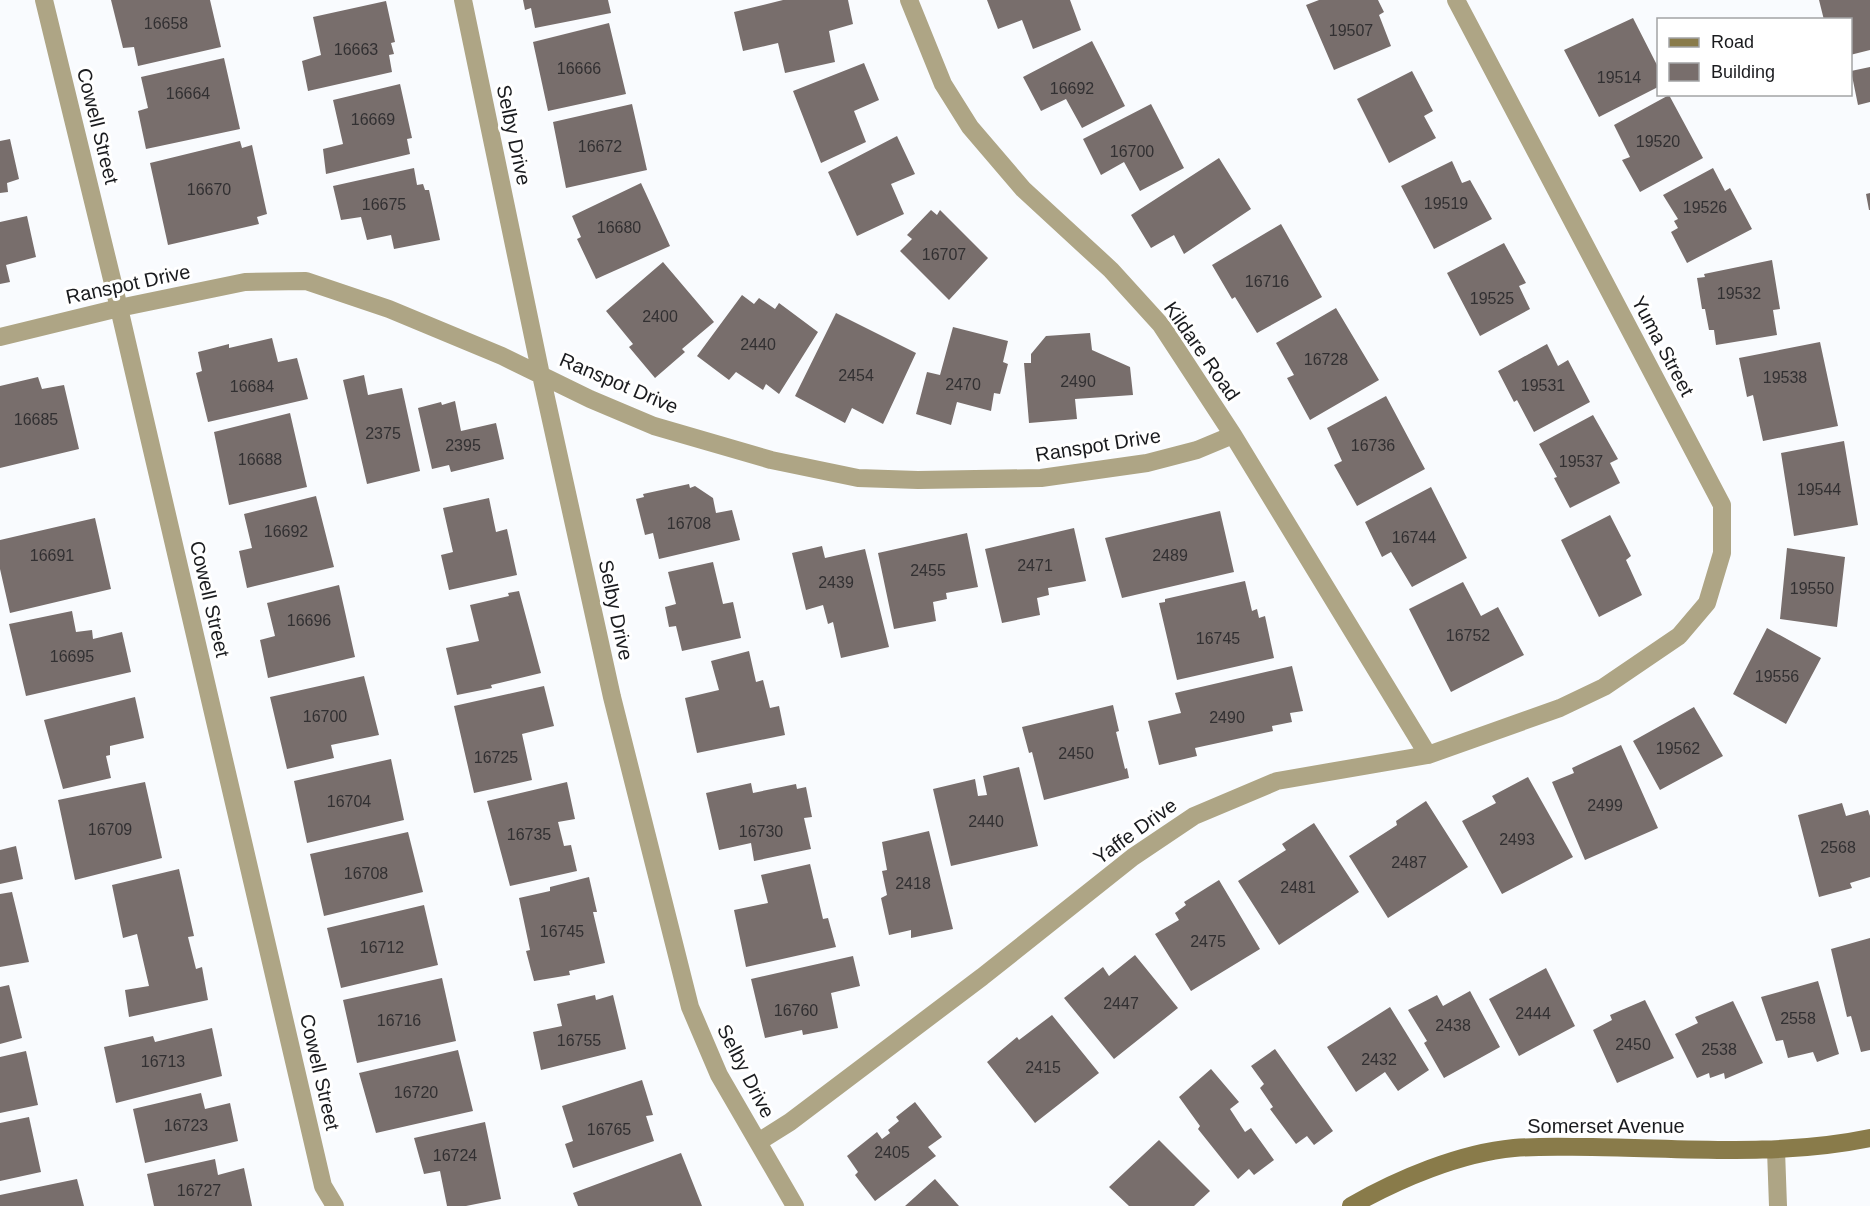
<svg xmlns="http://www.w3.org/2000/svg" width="1870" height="1206" font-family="Arial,sans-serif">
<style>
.building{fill:#786e6c}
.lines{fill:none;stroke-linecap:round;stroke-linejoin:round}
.street{stroke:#aea585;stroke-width:18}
.secondary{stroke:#897b4a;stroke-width:18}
.labels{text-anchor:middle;stroke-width:6;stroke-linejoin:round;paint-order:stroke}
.number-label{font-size:16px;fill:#323032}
.street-label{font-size:20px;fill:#1a1b1e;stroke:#fff}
</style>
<rect width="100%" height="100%" fill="#f9fbfe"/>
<path class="building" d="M111 0H210L221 47 138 66 134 47 123 48Z
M523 0H608L611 13 535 28 531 8 525 10Z
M783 0H848L853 24 829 31 835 62 785 73 778 43 743 51 734 12Z
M987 0H1070L1081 30 1033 49 1022 20 998 29Z
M1319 0H1378L1384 12 1379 15 1391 46 1334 70 1306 5Z
M1819 0H1870V50L1850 55V20H1824Z
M386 1 395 42 391 43 394 54 389 55 392 72 308 91 302 61 321 55 313 17Z
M1633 18 1658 67V87L1599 117 1564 50Z
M609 23 626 94 548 111 533 42Z
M1092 41 1125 106 1082 128 1066 99 1041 111 1023 77Z
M224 58 240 129 146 149 138 111 148 108 141 77Z
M864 63 879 100 854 111 866 142 821 163 793 91Z
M1870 67V102L1858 105 1851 71Z
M1412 71 1433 111 1424 116 1436 138 1389 163 1357 99Z
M400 84 412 138 407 139 410 154 326 174 323 149 343 144 333 100Z
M1669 95 1703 158 1640 192 1622 160 1630 157 1614 125Z
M632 104 647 170 566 188 553 122Z
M1151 104 1184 168 1140 191 1124 162 1101 175 1083 139Z
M897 136 915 174 891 184 904 214 857 236 828 172Z
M10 139 19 179 7 183 8 192 0 193V141Z
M240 141 242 148 252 145 267 214 257 217 259 224 168 245 150 163Z
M1219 158 1251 209 1184 254 1174 235 1151 248 1131 215Z
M1452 161 1462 183 1470 180 1492 219 1434 249 1401 186Z
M414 168 417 185 423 184 425 190H429L440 240 394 249 391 235 367 240 361 217 341 220 333 186Z
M1713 168 1725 191 1730 188 1752 229 1687 263 1671 232 1678 228 1674 221 1678 219 1663 195Z
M641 183 670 246 596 279 577 239 581 237 572 216Z
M1870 193V210H1869L1866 194Z
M931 210 937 215 940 210 988 258 949 300 900 251 912 239 907 235Z
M27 216 36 257 6 265 10 282 0 284V222Z
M1281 224 1322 297 1257 333 1235 297 1232 299 1212 265Z
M1504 243 1526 283 1519 286 1530 309 1480 336 1447 273Z
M1772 260 1780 309 1773 310 1777 335 1716 345 1714 330H1709L1705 309H1702L1697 278 1705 277 1704 274Z
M663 262 714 322 682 349 685 352 655 378 629 347 633 344 606 311Z
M742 295 754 304 759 298 775 309 779 303 818 332 779 394 766 384 763 390 736 372 729 380 697 356Z
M1336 308 1379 380 1310 420 1287 378 1294 375 1276 343Z
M836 313 916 353 883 424 852 408 845 423 795 396Z
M953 327 1008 341 1003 362 1008 364 1000 394 994 393 991 411 957 402 951 425 916 414 927 372 940 375Z
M1090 333 1092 350 1130 367 1133 395 1075 399 1077 419 1029 423 1024 363H1031V354L1046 336Z
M272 338 278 362 297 358 308 399 208 422 196 373 202 371 198 352 229 344V348Z
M1820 342 1838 426 1763 441 1753 395 1747 397 1739 358Z
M1547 344 1558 366 1568 360 1590 402 1534 432 1517 400 1514 402 1498 371Z
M364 375 368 395 402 388 420 471 367 484 343 380Z
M38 377 42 389 64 385 79 449 0 468V386Z
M1386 396 1425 469 1357 506 1334 465 1342 461 1327 428Z
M455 401 461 431 496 423 504 459 451 472 449 465 432 469 418 408 441 402 442 405Z
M290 413 307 487 229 505 214 432Z
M1593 415 1618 459 1610 463 1620 483 1570 508 1554 478 1557 477 1539 444Z
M1844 441 1858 525 1794 536 1781 453Z
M689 484 690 488 695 486 713 498 716 513 732 510 740 540 659 559 653 533 645 535 636 499 644 497 643 494Z
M1431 487 1467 558 1412 587 1391 552 1382 557 1365 522Z
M316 496 334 567 247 588 239 551 252 548 244 514Z
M489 498 496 532 507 529 517 575 449 590 441 555 453 552 443 508Z
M1220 511 1234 572 1122 598 1105 538Z
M1610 515 1631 556 1626 560 1642 595 1599 617 1561 540Z
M95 518 111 589 10 613 0 569V540Z
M1074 528 1086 581 1048 588 1049 595 1037 598 1040 615 1002 623 985 549Z
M967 533 978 587 946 593 947 599 933 602 936 621 894 629 878 553Z
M822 546 825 558 865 549 889 647 841 658 833 622 828 624 823 605 806 610 792 553Z
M1787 548 1845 557 1837 627 1780 619Z
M713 562 723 604 733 602 741 638 682 651 676 626 669 627 665 607 676 604 668 572Z
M1245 581 1252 611 1257 609 1259 618 1265 616 1274 658 1177 680 1159 603 1165 602V599Z
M1463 582 1481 616 1498 607 1524 655 1451 692 1409 609Z
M339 585 355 657 268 678 260 640 275 636 267 603Z
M519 591 541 673 491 685 492 688 457 695 446 648 479 641 470 605 509 596 508 593Z
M72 611 76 632 92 630 93 639 122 632 131 672 26 696 9 624Z
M1767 628 1821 658 1786 724 1733 694Z
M749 651 756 682 763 680 770 708 779 706 785 735 697 753 685 698 719 690 711 661Z
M1292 666 1303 711 1290 713 1292 722 1272 726 1273 731 1195 748 1197 756 1159 765 1148 721 1181 713 1175 693Z
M364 676 379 735 331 745 334 758 287 769 270 697Z
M544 686 554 726 522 734 532 780 474 793 454 706Z
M135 697 144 738 110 746V755L106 756 111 778 63 789 44 720Z
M1113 705 1119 731 1116 732 1125 769 1127 768 1129 778 1044 800 1032 752 1029 753 1022 727Z
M1694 707 1723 756 1660 790 1633 741Z
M1621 745 1658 828 1585 860 1552 782 1574 773 1572 768Z
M391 759 404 820 307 843 294 781Z
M1019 767 1038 846 951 866 933 789 975 779 978 796 987 795 983 776Z
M1528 777 1573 857 1502 894 1462 821 1496 803 1492 796Z
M145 782 162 858 75 880 58 800Z
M567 782 575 819 558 822 564 846 571 845 577 871 510 886 487 801Z
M751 783 753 793 796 784 797 789 806 787 812 817 804 818 811 849 754 861 751 843 719 850 706 793Z
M1426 801 1468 867 1388 918 1349 856 1397 825 1396 821Z
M1842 803 1846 816 1868 810 1870 816V877L1850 883 1852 888 1819 897 1798 815Z
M1314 823 1359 892 1279 945 1238 881 1286 850 1282 844Z
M929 831 953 929 911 938V930L889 935 881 898 887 895 882 871 887 870 882 842Z
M408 832 423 892 324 916 310 854Z
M16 846 23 879 0 884V850Z
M810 864 823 919 828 918 836 947 746 967 734 910 768 903 761 875Z
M179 869 194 936 188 937 196 969 202 967 208 1000 129 1017 125 990 149 986 137 934 123 938 112 885Z
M589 877 597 912H593L605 963 569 971 570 975 534 981 526 951 530 950 519 898 550 891V887Z
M1219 880 1260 949 1191 991 1155 934 1179 920 1175 913 1186 905 1184 902Z
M12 892 29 962 0 967V894Z
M424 905 438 965 341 988 327 928Z
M1870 938V1050L1861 1052 1851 1016 1847 1017 1831 949Z
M1135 955 1178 1008 1114 1059 1064 998 1103 967 1109 976Z
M853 956 860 986 831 993 838 1028 803 1035 802 1030 765 1038 751 979Z
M1546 968 1575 1026 1519 1056 1489 999Z
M442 978 456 1041 357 1063 343 1000Z
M1818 981 1839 1054 1817 1062 1813 1052 1788 1058 1783 1040 1776 1041 1761 997Z
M9 985 22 1038 0 1044V987Z
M1470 991 1500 1047 1444 1078 1424 1043 1427 1041 1408 1010 1437 995 1443 1006Z
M595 995 596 1000 613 995 626 1049 541 1070 533 1032 562 1026 557 1004Z
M1645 1000 1674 1058 1617 1083 1593 1030 1612 1020 1610 1015Z
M1733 1001 1763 1063 1725 1079 1724 1073 1710 1078 1709 1073 1697 1078 1675 1034 1698 1023 1695 1017Z
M1390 1007 1429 1070 1398 1091 1385 1072 1356 1092 1327 1047Z
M1052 1015 1099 1073 1035 1123 987 1062 1017 1037 1019 1040Z
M212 1028 222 1076 116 1103 104 1047 153 1036 155 1042Z
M1275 1049 1333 1131 1314 1145 1307 1136 1296 1144 1270 1109 1273 1107 1260 1088 1264 1084 1251 1066Z
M458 1050 473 1111 376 1133 359 1073Z
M26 1051 38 1105 0 1113V1057Z
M1211 1069 1239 1102 1230 1109 1245 1132 1251 1128 1274 1160 1254 1175 1249 1169 1238 1179 1198 1129 1200 1126 1179 1097Z
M642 1080 653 1115 646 1116 654 1141 573 1168 565 1144 573 1141 562 1106Z
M201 1093 205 1109 230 1103 238 1141 145 1163 133 1109Z
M915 1102 942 1137 928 1147 936 1156 875 1201 855 1175 858 1172 847 1156 877 1132 882 1139 890 1133 888 1130 899 1121 896 1117Z
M29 1117 41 1172 0 1181V1123Z
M485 1122 501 1199 466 1206H447L440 1171 424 1174 414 1138Z
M1159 1140 1210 1191 1194 1206H1129L1109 1187Z
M681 1153 702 1206H578L573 1193Z
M215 1159 218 1175 244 1168 252 1206H154L147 1174Z
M77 1179 84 1206H0V1195Z
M935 1179 959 1206H905Z"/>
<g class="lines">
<path class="street" d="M44 0 119 308 323 1186 335 1206
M463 0 541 375 612 697 690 1007 719 1075 795 1206
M909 0 943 84 970 127 1023 189 1111 270 1161 325 1233 435 1428 755
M0 337 119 308 245 282 306 281 389 309 502 356 590 399 654 426 771 460 858 478 918 480 1041 478 1147 463 1197 450 1233 435
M758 1142 790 1122 982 977 1133 857 1194 816 1277 781 1428 755 1560 708 1604 687 1679 636 1707 603 1722 553V505L1456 0
M1776 1150 1778 1206"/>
<path class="secondary" d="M1351 1206C1398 1179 1460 1153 1514 1148 1540 1146 1566 1147 1592 1147 1684 1148 1779 1157 1870 1138"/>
</g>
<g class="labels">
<g class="number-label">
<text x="166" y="29">16658</text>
<text x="1351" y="36">19507</text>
<text x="356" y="55">16663</text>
<text x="579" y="74">16666</text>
<text x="1619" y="83">19514</text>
<text x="1072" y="94">16692</text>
<text x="188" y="99">16664</text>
<text x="373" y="125">16669</text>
<text x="1658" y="147">19520</text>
<text x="600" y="152">16672</text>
<text x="1132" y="157">16700</text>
<text x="209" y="195">16670</text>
<text x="1446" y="209">19519</text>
<text x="384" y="210">16675</text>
<text x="1705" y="213">19526</text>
<text x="619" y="233">16680</text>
<text x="944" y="260">16707</text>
<text x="1267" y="287">16716</text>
<text x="1739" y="299">19532</text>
<text x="1492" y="304">19525</text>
<text x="660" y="322">2400</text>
<text x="758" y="350">2440</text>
<text x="1326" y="365">16728</text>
<text x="856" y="381">2454</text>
<text x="1785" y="383">19538</text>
<text x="1078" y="387">2490</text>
<text x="963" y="390">2470</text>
<text x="1543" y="391">19531</text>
<text x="252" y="392">16684</text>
<text x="36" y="425">16685</text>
<text x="383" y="439">2375</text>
<text x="463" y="451">2395</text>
<text x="1373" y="451">16736</text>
<text x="260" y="465">16688</text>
<text x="1581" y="467">19537</text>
<text x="1819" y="495">19544</text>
<text x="689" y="529">16708</text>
<text x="286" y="537">16692</text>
<text x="1414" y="543">16744</text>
<text x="52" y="561">16691</text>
<text x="1170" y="561">2489</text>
<text x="1035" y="571">2471</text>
<text x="928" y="576">2455</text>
<text x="836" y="588">2439</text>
<text x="1812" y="594">19550</text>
<text x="309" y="626">16696</text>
<text x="1468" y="641">16752</text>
<text x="1218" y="644">16745</text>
<text x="72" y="662">16695</text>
<text x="1777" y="682">19556</text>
<text x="325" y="722">16700</text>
<text x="1227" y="723">2490</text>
<text x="1678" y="754">19562</text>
<text x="1076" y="759">2450</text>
<text x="496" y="763">16725</text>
<text x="349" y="807">16704</text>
<text x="1605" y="811">2499</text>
<text x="986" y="827">2440</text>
<text x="110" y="835">16709</text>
<text x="761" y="837">16730</text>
<text x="529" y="840">16735</text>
<text x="1517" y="845">2493</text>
<text x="1838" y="853">2568</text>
<text x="1409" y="868">2487</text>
<text x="366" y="879">16708</text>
<text x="913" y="889">2418</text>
<text x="1298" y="893">2481</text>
<text x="562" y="937">16745</text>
<text x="1208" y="947">2475</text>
<text x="382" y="953">16712</text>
<text x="1121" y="1009">2447</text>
<text x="796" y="1016">16760</text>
<text x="1533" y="1019">2444</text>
<text x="1798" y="1024">2558</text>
<text x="399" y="1026">16716</text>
<text x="1453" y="1031">2438</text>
<text x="579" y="1046">16755</text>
<text x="1633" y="1050">2450</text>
<text x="1719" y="1055">2538</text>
<text x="1379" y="1065">2432</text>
<text x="163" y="1067">16713</text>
<text x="1043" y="1073">2415</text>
<text x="416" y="1098">16720</text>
<text x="186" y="1131">16723</text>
<text x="609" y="1135">16765</text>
<text x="892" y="1158">2405</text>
<text x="455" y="1161">16724</text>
<text x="199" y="1196">16727</text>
</g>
<g class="street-label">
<text transform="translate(98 126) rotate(76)" y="7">Cowell Street</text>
<text transform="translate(514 135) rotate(78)" y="7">Selby Drive</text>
<text transform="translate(128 284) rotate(-12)" y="7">Ranspot Drive</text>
<text transform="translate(1663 346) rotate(62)" y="7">Yuma Street</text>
<text transform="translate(1202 351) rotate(55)" y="7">Kildare Road</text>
<text transform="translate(619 383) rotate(23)" y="7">Ranspot Drive</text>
<text transform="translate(1098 445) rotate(-9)" y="7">Ranspot Drive</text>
<text transform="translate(210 599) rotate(77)" y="7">Cowell Street</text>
<text transform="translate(616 610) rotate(78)" y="7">Selby Drive</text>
<text transform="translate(1135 831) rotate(-36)" y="7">Yaffe Drive</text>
<text transform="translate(746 1071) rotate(63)" y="7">Selby Drive</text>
<text transform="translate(320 1072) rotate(77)" y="7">Cowell Street</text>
<text x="1606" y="1133">Somerset Avenue</text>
</g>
</g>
<rect x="1657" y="18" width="195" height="78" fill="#ffffff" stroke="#a3a4a5" stroke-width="1.5"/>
<rect x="1669" y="38" width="30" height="9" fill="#897b4a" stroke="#a3a4a5" stroke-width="1.5"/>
<text x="1711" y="48" font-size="18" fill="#1a1b1e">Road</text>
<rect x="1669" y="63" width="30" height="18" fill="#786e6c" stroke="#a3a4a5" stroke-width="1.5"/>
<text x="1711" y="78" font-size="18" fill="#1a1b1e">Building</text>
</svg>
